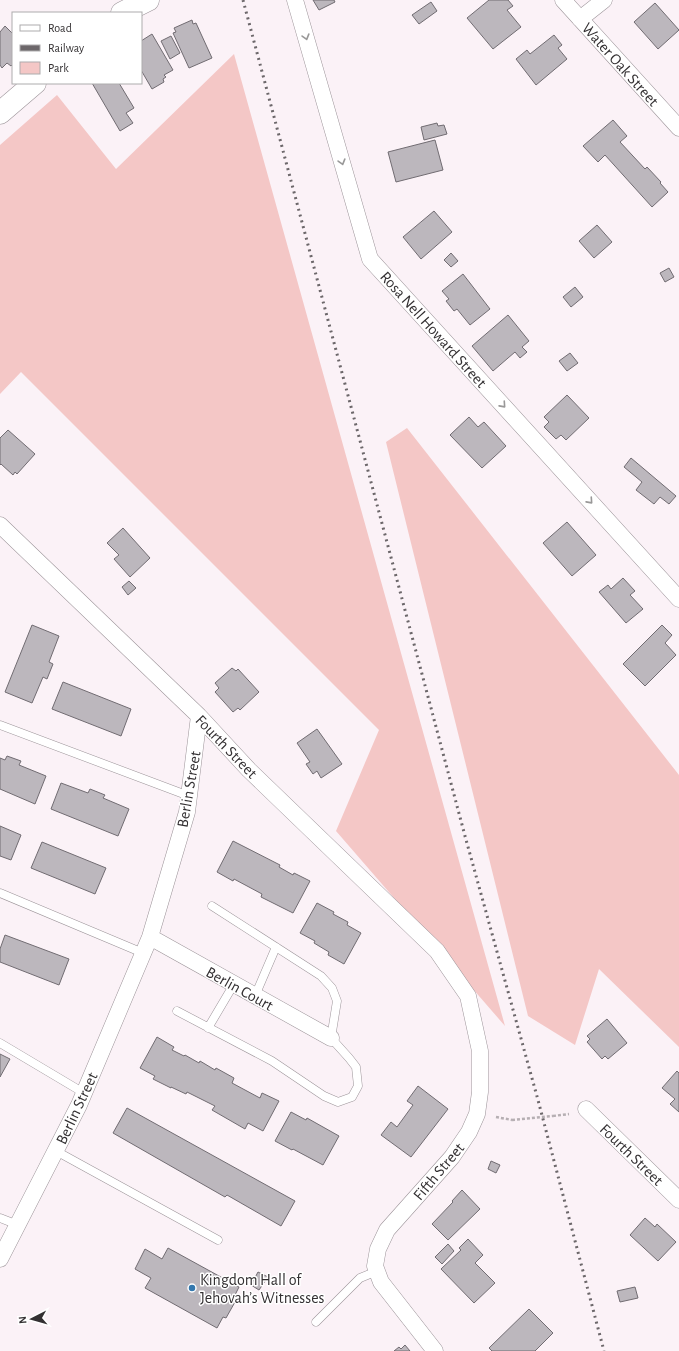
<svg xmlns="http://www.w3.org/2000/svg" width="679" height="1351" font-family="'Alegreya Sans',sans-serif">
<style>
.green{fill:#f4c7c6}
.building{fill:#bcb7bd;stroke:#716c72}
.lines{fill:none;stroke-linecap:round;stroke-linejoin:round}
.lane-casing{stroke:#9c9499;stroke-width:9}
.street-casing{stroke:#9c9499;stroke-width:17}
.secondary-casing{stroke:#9c9499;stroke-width:23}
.path{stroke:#b6afb3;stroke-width:2.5;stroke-dasharray:3 2;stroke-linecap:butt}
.lane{stroke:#fff;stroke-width:8}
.street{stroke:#fff;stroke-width:16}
.secondary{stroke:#fff;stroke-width:22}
.rail{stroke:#6c676a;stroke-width:3;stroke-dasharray:2 4;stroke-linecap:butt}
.path-bridge{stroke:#b6afb3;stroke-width:2.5;stroke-dasharray:3 2;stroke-linecap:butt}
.oneway{stroke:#999898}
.poi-dot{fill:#3478ae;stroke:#fff;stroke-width:1.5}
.labels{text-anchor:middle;stroke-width:3;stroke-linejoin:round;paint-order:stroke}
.street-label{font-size:16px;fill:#333032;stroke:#fff}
.poi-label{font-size:16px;fill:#333032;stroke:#fff;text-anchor:start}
</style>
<rect width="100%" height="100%" fill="#fbf2f7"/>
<path class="green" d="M234 54 505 1026 336 831 379 730 21 372 0 394V145L57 95 116 169Z
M407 428 679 775V1047L599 969 575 1045 528 1016 386 442Z"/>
<path class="building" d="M313 0H334L335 2 319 10Z
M489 0H508L513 6 507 10 521 27 493 49 467 18Z
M431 2 437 11 419 24 412 15Z
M655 3 679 30 658 49 634 22Z
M192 20 193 24 196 23 212 58 189 68 173 33 176 32 174 28Z
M5 26 13 34V64L11 66 7 63 2 68 0 65V32Z
M152 34 173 70 164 75 166 77 163 79 164 82 152 89 141 70V41Z
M554 35 562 45 558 48 567 59 536 85 516 59 527 50 530 54Z
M171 36 180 53 170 59 161 41Z
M92 83H119L134 108 126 113 133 123 120 131Z
M613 120 627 136 620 142 645 169 647 167 661 182 660 183 668 192 652 207 605 155 598 162 583 146Z
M437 123 438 126 444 125 447 134 424 140 421 127Z
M435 140 443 170 396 182 388 152Z
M434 211 452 232 421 259 403 237Z
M597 225 612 242 594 258 579 241Z
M451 253 458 261 451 267 444 260Z
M669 268 674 277 665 282 660 273Z
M463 274 490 309 470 325 457 309 454 311 446 301 449 299 442 291Z
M575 287 583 297 571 307 563 297Z
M508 315 529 341 522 347 527 352 520 358 515 352 493 371 472 346Z
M570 353 578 363 567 371 559 361Z
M567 395 589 418 566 440 561 435 556 439 544 427 549 422 544 417Z
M469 417 478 427 484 422 506 446 482 468 450 435Z
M8 430 35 454 17 474 15 472 13 475 1 464 0 465V438Z
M631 458 676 496 669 504 660 497 654 504 636 490 642 482 624 467Z
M567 522 596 555 572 576 543 543Z
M123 528 150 558 130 577 114 559 119 555 107 543Z
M623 578 635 591 630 595 643 609 626 623 599 592 608 585 611 589Z
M129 581 136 588 128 595 122 587Z
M32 625 59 636 49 662 53 664 47 679 43 677 32 703 5 692Z
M662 625 672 635 665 643 676 655 645 686 623 664Z
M232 668 236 671 238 669 259 692 240 710 238 708 233 712 215 692 219 688 215 683Z
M63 682 131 709 121 736 52 709Z
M317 729 342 764 321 778 317 771 313 774 306 764 310 762 297 743Z
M7 756 21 761 19 765 46 776 35 804 0 789V758L5 760Z
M61 783 88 793 90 789 105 795 103 798 129 809 118 836 51 809Z
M0 826 21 835 11 860 0 856Z
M233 841 280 865 279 867 293 875 294 873 310 881 293 913 261 897 262 894 234 879 233 881 217 872Z
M42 842 106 868 95 894 31 868Z
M317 903 334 912 333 914 348 922 347 925 361 933 344 964 328 955 329 952 314 943 315 941 300 933Z
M5 935 69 959 59 985 0 962V949Z
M607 1019 627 1043 608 1059 605 1056 602 1059 587 1042 590 1039 587 1036Z
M157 1037 174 1047 172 1050 184 1056 185 1055 199 1063 200 1061 215 1070 216 1068 234 1078 232 1083 258 1097 260 1098 262 1093 279 1101 263 1131 248 1123 245 1129 212 1110 215 1106 187 1092 186 1094 171 1087V1088L153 1079 155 1076 140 1068Z
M0 1054 10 1059 0 1077Z
M677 1071 679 1073V1112L670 1104 675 1099 662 1088Z
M418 1086 448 1109 411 1157 381 1135 391 1122 397 1127 413 1105 407 1101Z
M127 1108 295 1201 281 1226 227 1195 225 1197 113 1133Z
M291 1112 306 1120 307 1118 339 1136 323 1165 293 1149 292 1150 275 1141Z
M491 1161 500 1165 496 1173 488 1169Z
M462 1190 480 1209 448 1240 432 1224 453 1202 452 1201Z
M645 1218 655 1227 657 1224 676 1242 658 1261 630 1235Z
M468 1239 483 1255 475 1263 495 1283 474 1303 441 1269 461 1250 459 1248Z
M448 1244 454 1251 442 1264 435 1257Z
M168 1248 239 1287 232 1301 235 1302 226 1318 223 1317 217 1328 145 1288 151 1278 135 1269 145 1249 162 1259Z
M258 1272 268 1277 259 1290 251 1285Z
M635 1287 638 1298 620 1302 617 1291Z
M529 1309 553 1333 535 1351H492L489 1348Z
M405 1345 410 1351H394L399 1347 401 1349Z"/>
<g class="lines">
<defs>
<path id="lane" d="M0 725 189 796
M0 893 143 953
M255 996 276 947
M177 1011 272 1061 324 1096 338 1102 352 1097 358 1086 356 1067 349 1058 331 1038 337 1001 332 988 321 976 212 906
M208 1028 234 984
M0 1043 84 1093
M56 1151 218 1240
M0 1218 18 1225
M316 1322 360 1278 377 1271"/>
<path id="street" d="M295 0 370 259 679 599
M563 0 679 128
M580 19 604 0
M0 525 199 716 249 770 437 951 468 996 480 1051V1092L477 1114 469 1132 452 1157 387 1230 378 1249 375 1266 381 1282 435 1351
M150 937 331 1038
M586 1109 679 1200
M0 1259 79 1105 150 937 187 812 199 716"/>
<path id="secondary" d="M122 13 148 0
M0 113 35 83"/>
</defs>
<use href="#lane" class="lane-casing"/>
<use href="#street" class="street-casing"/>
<use href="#secondary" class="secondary-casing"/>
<path class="path" d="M553 1116 569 1114
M496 1117 512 1120"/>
<use href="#lane" class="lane"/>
<use href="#street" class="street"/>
<use href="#secondary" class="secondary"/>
<path class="rail" d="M243 0 465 836 538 1100 604 1351"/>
<path class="path-bridge" d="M512 1120 553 1116"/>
</g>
<defs><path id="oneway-chevron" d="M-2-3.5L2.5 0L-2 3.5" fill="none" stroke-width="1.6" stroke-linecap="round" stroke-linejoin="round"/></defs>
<g class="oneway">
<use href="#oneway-chevron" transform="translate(306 37) rotate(74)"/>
<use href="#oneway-chevron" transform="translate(342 162) rotate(74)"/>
<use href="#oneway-chevron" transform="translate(503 405) rotate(48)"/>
<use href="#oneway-chevron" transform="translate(590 501) rotate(48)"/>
</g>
<circle class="poi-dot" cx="192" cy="1288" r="4"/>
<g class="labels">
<g class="street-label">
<text transform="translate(621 64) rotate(48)" y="6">Water Oak Street</text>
<text transform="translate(434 329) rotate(48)" y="6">Rosa Nell Howard Street</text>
<text transform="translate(227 746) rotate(46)" y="6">Fourth Street</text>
<text transform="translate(188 789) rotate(-80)" y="6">Berlin Street</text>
<text transform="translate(240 988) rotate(29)" y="6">Berlin Court</text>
<text transform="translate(76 1108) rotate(-65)" y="6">Berlin Street</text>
<text transform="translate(632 1154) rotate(44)" y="6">Fourth Street</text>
<text transform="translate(438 1171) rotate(-50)" y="6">Fifth Street</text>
</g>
<g class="poi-label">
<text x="200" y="1285">Kingdom Hall of<tspan x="200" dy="18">Jehovah’s Witnesses</tspan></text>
</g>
</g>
<rect x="12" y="12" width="130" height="72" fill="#ffffff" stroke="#adacad"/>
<rect x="20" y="25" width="20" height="6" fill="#ffffff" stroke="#adacad"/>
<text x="48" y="32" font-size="12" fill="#333032">Road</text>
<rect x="20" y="45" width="20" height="6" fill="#6c676a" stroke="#adacad"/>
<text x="48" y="52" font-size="12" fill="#333032">Railway</text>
<rect x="20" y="62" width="20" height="12" fill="#f4c7c6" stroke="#adacad"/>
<text x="48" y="72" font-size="12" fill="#333032">Park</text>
<g transform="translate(32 1319) rotate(264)" stroke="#ffffff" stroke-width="3" paint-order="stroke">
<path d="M0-3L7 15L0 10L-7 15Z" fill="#333032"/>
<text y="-6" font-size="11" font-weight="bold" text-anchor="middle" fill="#333032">N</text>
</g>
</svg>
